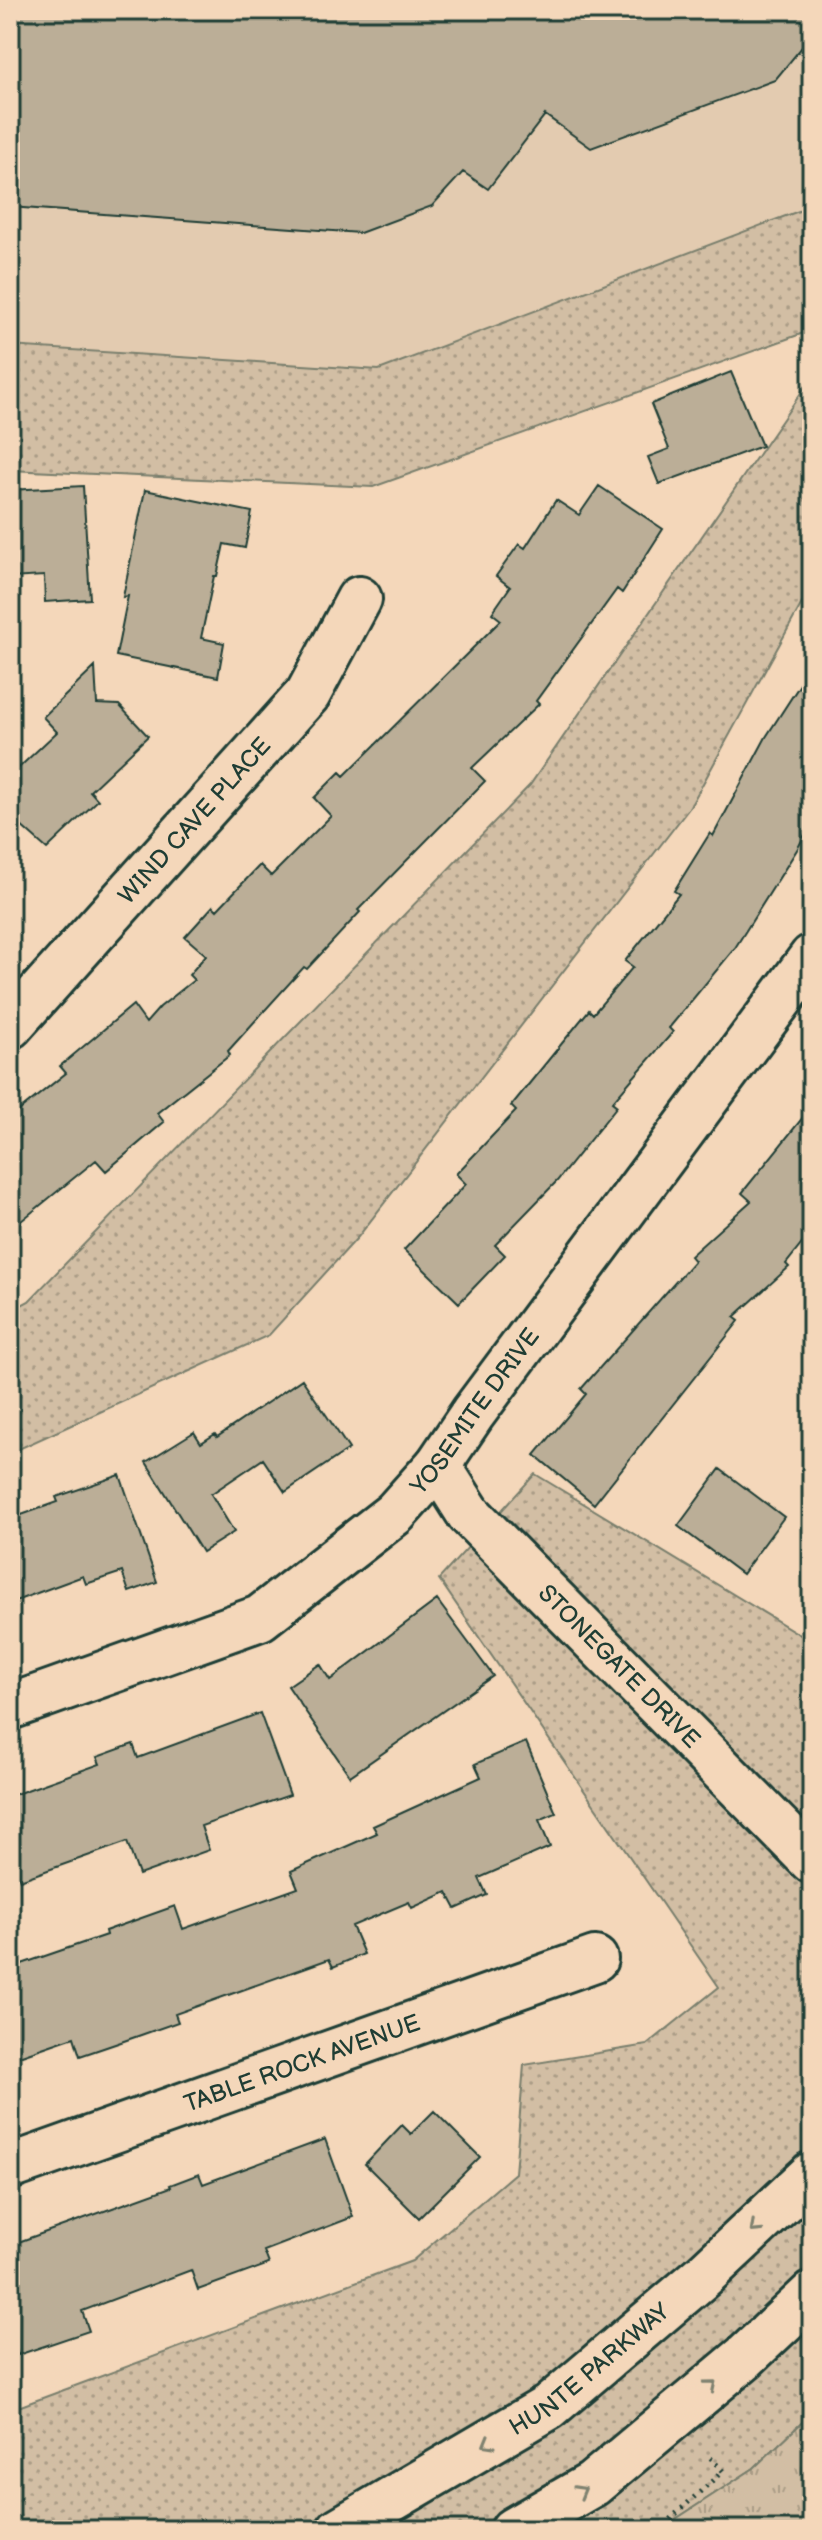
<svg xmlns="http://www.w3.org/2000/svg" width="822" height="2540" font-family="'Balsamiq Sans',sans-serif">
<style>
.built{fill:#e3cbb0}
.grass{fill:url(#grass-dots);stroke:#787e6c;stroke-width:2}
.park{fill:url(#park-tufts);stroke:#787e6c;stroke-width:2}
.building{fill:#bbae97;stroke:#1f3d34;stroke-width:2}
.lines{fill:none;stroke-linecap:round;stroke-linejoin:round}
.minor-casing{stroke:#1f3d34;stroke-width:50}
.tertiary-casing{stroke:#1f3d34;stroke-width:50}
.secondary-casing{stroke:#1f3d34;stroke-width:50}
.path{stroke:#1f3d34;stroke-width:5;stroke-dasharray:2 6;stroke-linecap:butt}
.minor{stroke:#f4d7ba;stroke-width:44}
.tertiary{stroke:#f4d7ba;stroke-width:44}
.secondary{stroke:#f4d7ba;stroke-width:44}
.oneway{stroke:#7f8270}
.labels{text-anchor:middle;stroke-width:6;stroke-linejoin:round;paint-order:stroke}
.street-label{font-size:24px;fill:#1f3d34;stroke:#f4d7ba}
</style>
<defs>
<pattern id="grass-dots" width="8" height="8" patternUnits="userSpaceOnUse" patternTransform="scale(2)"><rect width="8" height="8" fill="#d2bea4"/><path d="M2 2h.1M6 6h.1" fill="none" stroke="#aa9c86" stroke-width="1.8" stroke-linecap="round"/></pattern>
<pattern id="park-tufts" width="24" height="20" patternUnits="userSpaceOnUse" patternTransform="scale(2)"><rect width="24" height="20" fill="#d2bea4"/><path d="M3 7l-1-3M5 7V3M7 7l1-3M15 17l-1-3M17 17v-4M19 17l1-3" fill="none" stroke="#aa9c86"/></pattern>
</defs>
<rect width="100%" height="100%" fill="#f4d7ba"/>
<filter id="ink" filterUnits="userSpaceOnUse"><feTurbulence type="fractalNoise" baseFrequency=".0125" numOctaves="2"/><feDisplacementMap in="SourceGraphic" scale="16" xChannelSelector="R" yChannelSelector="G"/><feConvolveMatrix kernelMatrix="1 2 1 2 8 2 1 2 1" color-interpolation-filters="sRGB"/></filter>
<g filter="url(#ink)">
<path class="built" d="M10 10H812V206L379 370 10 346Z"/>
<path class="grass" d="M812 206V330L373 487 10 470V346L379 370Z
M812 377V585L690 807 358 1237 269 1335 10 1453V1311L29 1301 530 785Z
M535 1474 812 1642V2413L754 2468 659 2530H10V2410L412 2261 515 2173 524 2065 647 2045 719 1987 439 1579Z"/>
<path class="park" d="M812 2413V2530H659L754 2468Z"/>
<path class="building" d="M10 10H812V35L775 80 591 148 545 115 488 189 463 172 432 206 360 233 10 207Z
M731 372 762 446 659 484 648 457 669 449 651 404Z
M83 486 90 599 45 602 44 576 10 578V490Z
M599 486 663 529 622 593 617 589 536 701 539 704 472 768 485 781 358 910 360 912 307 969 304 967 228 1051 230 1055 157 1113 164 1122 106 1171 96 1160 10 1230V1118L66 1073 60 1066 133 1005 146 1023 160 1007 194 980 189 975 206 955 185 937 213 906 217 910 260 865 271 876 331 816 314 798 340 772 344 776 501 620 492 613 510 587 496 576 519 544 525 548 556 500 579 515Z
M145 490 252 512 245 548 224 544 217 576H214L201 638 224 643 218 677 116 656 128 596 123 597Z
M812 666V821L798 848 735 948 669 1028 673 1032 612 1102 617 1106 557 1181 495 1245 505 1255 459 1303 404 1250 466 1184 456 1174 516 1111 511 1106 589 1010 593 1014 633 967 625 961 679 894 674 891 710 833 713 836 766 737Z
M95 667 97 704 119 705 148 736 90 791 98 800 47 849 10 816V776L57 732 43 717Z
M812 1106V1231L786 1264 789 1267 734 1317 739 1321 594 1504 535 1455 586 1394 581 1389 694 1261 690 1256 751 1201 742 1193Z
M302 1379 349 1449 285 1492 263 1459 211 1494 234 1532 202 1552 146 1462 194 1432 201 1443 215 1434 217 1437Z
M720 1469 784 1517 742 1574 678 1526Z
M120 1475 157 1582 129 1592 122 1572 86 1584 83 1576 10 1603V1519L58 1502 56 1497Z
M437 1600 493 1676 350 1776 288 1686 320 1664 330 1680Z
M260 1713 290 1795 201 1826 209 1850 139 1875 127 1842 20 1880 10 1853V1796L100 1764 97 1757 133 1744 138 1758Z
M526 1742 556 1813 539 1820 550 1847 479 1878 487 1895 456 1909 447 1892 412 1908 409 1902 352 1926 364 1954 333 1967 329 1959 175 2014 178 2022 121 2042 80 2056 74 2037 10 2059V1968L106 1935 105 1931 175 1906 183 1929 298 1888 291 1871 377 1833 373 1826 481 1777 475 1764Z
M434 2111 480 2157 419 2218 365 2164 402 2125 411 2134Z
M325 2139 353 2217 264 2251 269 2264 198 2290 191 2270 82 2311 89 2331 18 2355 10 2333V2245L171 2187 170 2185 199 2174 203 2184Z"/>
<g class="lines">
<defs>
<g id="minor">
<path id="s1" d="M10 1026 308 694 359 599"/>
<path id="s2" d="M10 1707 260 1618 395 1513 438 1465 473 1413 812 957"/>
<path id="s3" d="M10 2167 595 1959"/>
</g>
<g id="tertiary">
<path id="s4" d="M438 1465 469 1514 812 1861"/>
</g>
<g id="secondary">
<path id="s5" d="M339 2530 549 2407 702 2277 812 2174"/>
<path d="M513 2530 593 2484 745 2357 812 2294"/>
</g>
</defs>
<use href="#minor" class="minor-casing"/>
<use href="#tertiary" class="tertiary-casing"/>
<use href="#secondary" class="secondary-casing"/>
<path class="path" d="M658 2530 723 2471 707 2454"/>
<use href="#minor" class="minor"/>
<use href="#tertiary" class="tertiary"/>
<use href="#secondary" class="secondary"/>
</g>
<defs><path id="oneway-chevron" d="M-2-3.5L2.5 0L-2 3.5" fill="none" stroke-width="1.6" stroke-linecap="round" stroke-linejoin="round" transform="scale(2)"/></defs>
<g class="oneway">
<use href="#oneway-chevron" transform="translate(755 2228) rotate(137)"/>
<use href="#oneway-chevron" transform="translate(711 2385) rotate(-40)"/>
<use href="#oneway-chevron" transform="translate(488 2443) rotate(150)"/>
<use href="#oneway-chevron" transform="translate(581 2491) rotate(-30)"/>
</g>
</g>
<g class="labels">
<g class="street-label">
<text dy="8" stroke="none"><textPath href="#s1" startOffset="276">WIND CAVE PLACE</textPath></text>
<text dy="8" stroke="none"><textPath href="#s2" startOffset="566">YOSEMITE DRIVE</textPath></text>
<text dy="8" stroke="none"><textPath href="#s4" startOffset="272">STONEGATE DRIVE</textPath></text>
<text dy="8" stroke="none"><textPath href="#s3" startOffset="310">TABLE ROCK AVENUE</textPath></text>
<text dy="8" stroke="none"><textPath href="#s5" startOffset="298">HUNTE PARKWAY</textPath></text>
</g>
</g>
<rect width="822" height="2540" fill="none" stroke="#f4d7ba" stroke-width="40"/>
<rect x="20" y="20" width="782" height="2500" fill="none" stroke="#1f3d34" stroke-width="3" filter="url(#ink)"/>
</svg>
